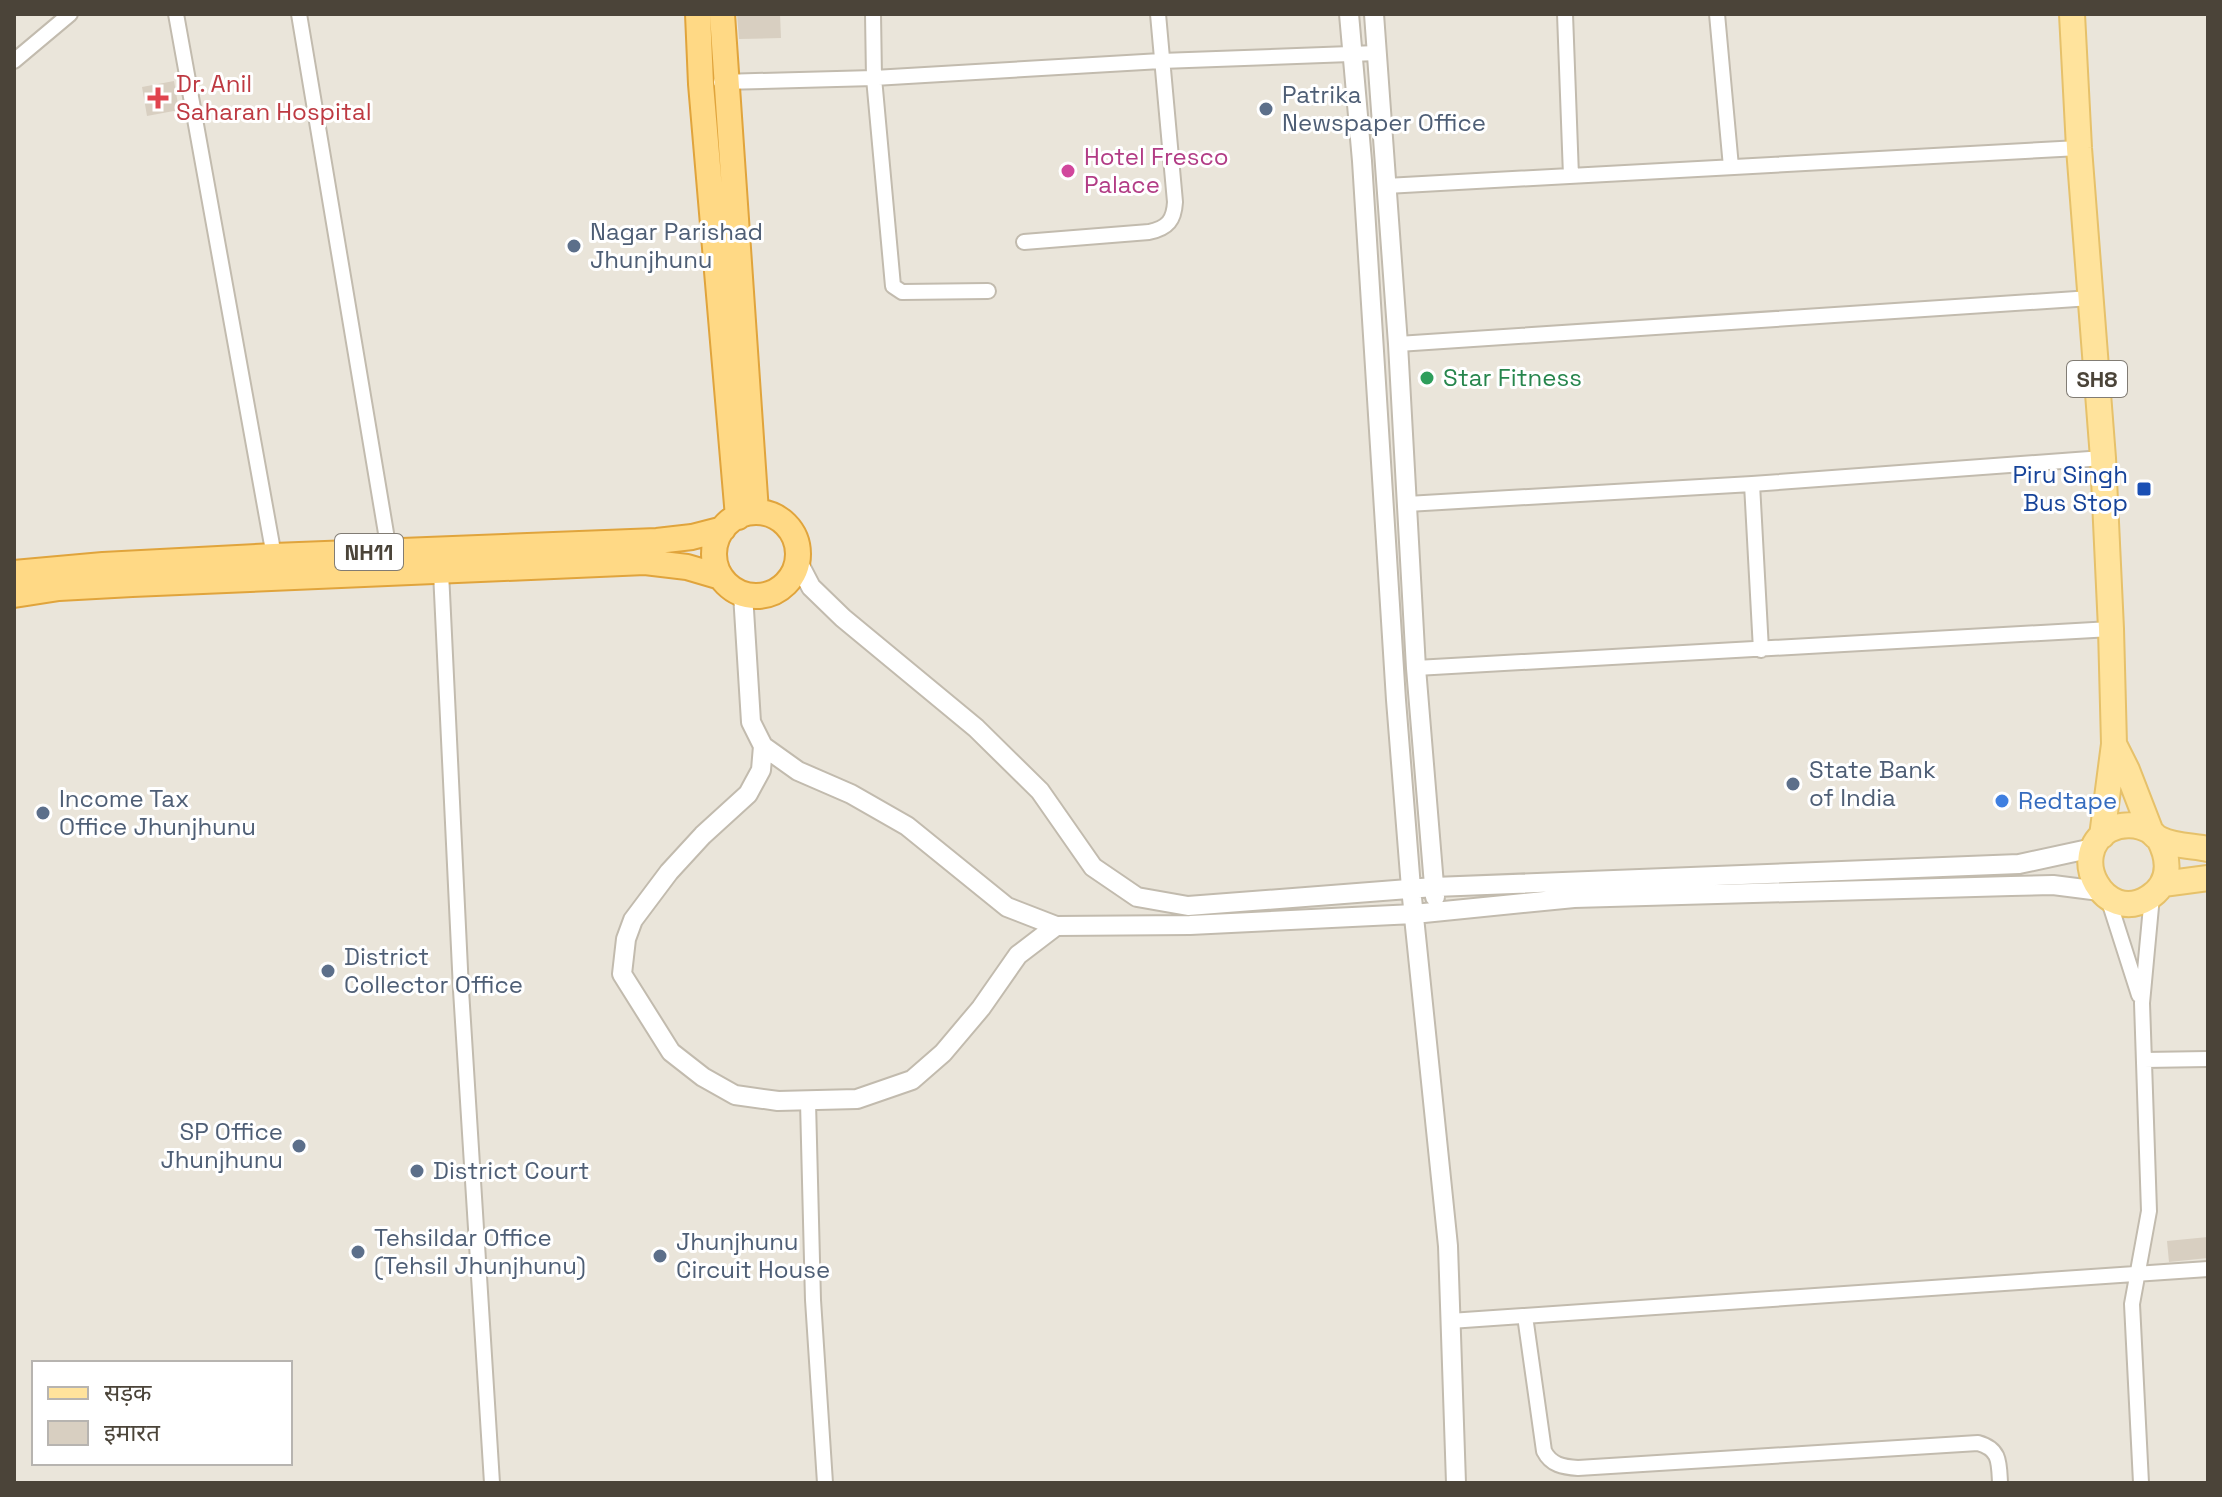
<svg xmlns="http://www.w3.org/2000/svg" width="2222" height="1497" font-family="'Space Grotesk','Noto Sans Devanagari',sans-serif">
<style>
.residential{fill:#eae5da;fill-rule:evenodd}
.building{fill:#d8cfc1}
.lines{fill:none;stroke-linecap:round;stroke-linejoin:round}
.minor-casing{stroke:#c2bbae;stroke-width:18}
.tertiary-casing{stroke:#c2bbae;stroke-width:22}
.primary-casing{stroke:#e6c16a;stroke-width:28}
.trunk-casing{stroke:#e0a43c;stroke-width:28}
.minor{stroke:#fff;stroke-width:14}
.tertiary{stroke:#fff;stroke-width:18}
.primary{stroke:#ffe39c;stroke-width:24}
.trunk{stroke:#ffd985;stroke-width:24}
.health-dot{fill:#e0444e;stroke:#fff;stroke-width:3}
.service-dot{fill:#5c6f8a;stroke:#fff;stroke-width:3}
.hotel-dot{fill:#d1479c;stroke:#fff;stroke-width:3}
.leisure-dot{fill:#2e9e5b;stroke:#fff;stroke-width:3}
.transit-dot{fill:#1a4fb4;stroke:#fff;stroke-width:3}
.shop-dot{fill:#3f7fe0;stroke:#fff;stroke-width:3}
.labels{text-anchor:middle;stroke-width:6;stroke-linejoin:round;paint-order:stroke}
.shield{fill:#fff;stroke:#817c74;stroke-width:2}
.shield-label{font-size:22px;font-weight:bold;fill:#4b4439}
.health-label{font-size:24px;fill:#be3a42;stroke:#fff;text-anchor:start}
.service-label{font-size:24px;fill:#4e5e75;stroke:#fff;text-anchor:start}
.hotel-label{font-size:24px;fill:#b23c85;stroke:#fff;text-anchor:start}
.leisure-label{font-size:24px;fill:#27864d;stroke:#fff;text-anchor:start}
.transit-label{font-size:24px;fill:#164399;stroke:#fff;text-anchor:end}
.shop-label{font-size:24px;fill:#366cbe;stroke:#fff;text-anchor:start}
</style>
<rect width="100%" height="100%" fill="#f6f3ec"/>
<path class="residential" d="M14 14H2208V1483H14ZM34 1363H290V1463H34Z"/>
<path class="building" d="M737 14H780L781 38 739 39Z
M174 81 179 110 147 116 142 87Z
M2208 1237V1258L2169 1262 2167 1241Z"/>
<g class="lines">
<defs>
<path id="minor" d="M176 14 274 556
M299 14 389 551
M873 14 874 78 893 286 902 292 988 291
M1565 14 1571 176
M1717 14 1731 167
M14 61 70 14
M721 82 874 78 1161 61 1377 53
M1386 186 2079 148
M1024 242 1149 232C1168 228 1174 220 1175 202L1158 14
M1398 344 2091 298
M1752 484 1761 650
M1407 504 1752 484 2103 458
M441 572 461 990 492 1483
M1416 668 2111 629
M2108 898 2139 995
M2144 1060 2208 1059
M808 1102 813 1300 825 1483
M1525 1316 1544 1451C1551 1465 1563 1467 1578 1468L1978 1443C2000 1449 1999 1462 2000 1483
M1450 1321 2208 1269
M2141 1483 2132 1304 2149 1211 2142 1003 2152 896"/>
<path id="tertiary" d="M1349 14 1362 161 1396 700 1411 888 1448 1246 1456 1483
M1374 14 1398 344 1416 668 1435 897
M798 562 811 587 843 618 976 728 1040 791 1093 867 1137 897 1188 906 1434 887 2019 864 2093 848
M743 594 751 722 763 746 798 771 851 794 907 826 1007 907 1056 926 1190 925 1414 914 1574 898 2011 886 2053 885 2100 891
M763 746 761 770 748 794 703 835 669 872 633 920 626 939 622 974 671 1052 703 1077 735 1095 778 1101 857 1099 912 1080 943 1053 981 1008 1018 955 1056 926"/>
<path id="primary" d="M2072 14 2079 148 2103 458 2111 629 2114 744 2102 836
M2114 744 2127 770 2151 832
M2159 839C2170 860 2171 884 2148 898 2105 925 2066 855 2109 830 2122 823 2138 824 2150 831 2154 834 2156 838 2160 839 2173 846 2194 846 2208 849
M2163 884 2208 878"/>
<path id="trunk" d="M698 14 701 84 738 517
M722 14 756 512
M714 554a42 42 0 1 1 84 0a42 42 0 1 1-84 0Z
M14 573 103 565 274 556 657 541 692 537 723 529
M14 595 59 588 132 584 645 562 687 567 721 577"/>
</defs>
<use href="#minor" class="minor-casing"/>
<use href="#tertiary" class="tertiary-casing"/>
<use href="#primary" class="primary-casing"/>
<use href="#trunk" class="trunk-casing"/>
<use href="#minor" class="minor"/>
<use href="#tertiary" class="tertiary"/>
<use href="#primary" class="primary"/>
<use href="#trunk" class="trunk"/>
</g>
<path class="health-dot" d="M154 86h8v8h8v8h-8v8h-8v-8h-8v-8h8z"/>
<g class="service-dot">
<circle cx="1266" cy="109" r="8"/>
<circle cx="574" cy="246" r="8"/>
<circle cx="1793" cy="784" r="8"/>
<circle cx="43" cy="813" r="8"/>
<circle cx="328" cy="971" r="8"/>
<circle cx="299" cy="1146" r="8"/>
<circle cx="417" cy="1171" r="8"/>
<circle cx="358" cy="1252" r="8"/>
<circle cx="660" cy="1256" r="8"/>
</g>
<circle class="hotel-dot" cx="1068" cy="171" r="8"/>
<circle class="leisure-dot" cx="1427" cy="378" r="8"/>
<rect class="transit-dot" x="2136" y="481" width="16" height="16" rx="4"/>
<circle class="shop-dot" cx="2002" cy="801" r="8"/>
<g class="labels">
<g class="shield">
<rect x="2067" y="361" width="60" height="36" rx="6"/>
<rect x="335" y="534" width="68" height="36" rx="6"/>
</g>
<g class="shield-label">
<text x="2097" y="387">SH8</text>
<text x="369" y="560">NH11</text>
</g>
<g class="health-label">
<text x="176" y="92">Dr. Anil<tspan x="176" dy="28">Saharan Hospital</tspan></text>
</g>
<g class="service-label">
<text x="1282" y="103">Patrika<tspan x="1282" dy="28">Newspaper Office</tspan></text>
<text x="590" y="240">Nagar Parishad<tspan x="590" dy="28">Jhunjhunu</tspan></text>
<text x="1809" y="778">State Bank<tspan x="1809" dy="28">of India</tspan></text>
<text x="59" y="807">Income Tax<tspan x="59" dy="28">Office Jhunjhunu</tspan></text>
<text x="344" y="965">District<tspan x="344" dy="28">Collector Office</tspan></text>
<text x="283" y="1140" text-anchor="end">SP Office<tspan x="283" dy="28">Jhunjhunu</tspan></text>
<text x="433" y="1179">District Court</text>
<text x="374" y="1246">Tehsildar Office<tspan x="374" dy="28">(Tehsil Jhunjhunu)</tspan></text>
<text x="676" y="1250">Jhunjhunu<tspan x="676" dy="28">Circuit House</tspan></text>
</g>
<g class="hotel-label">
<text x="1084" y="165">Hotel Fresco<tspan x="1084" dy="28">Palace</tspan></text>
</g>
<g class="leisure-label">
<text x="1443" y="386">Star Fitness</text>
</g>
<g class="transit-label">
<text x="2128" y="483">Piru Singh<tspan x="2128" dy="28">Bus Stop</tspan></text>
</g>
<g class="shop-label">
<text x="2018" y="809">Redtape</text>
</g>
</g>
<rect width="2222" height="1497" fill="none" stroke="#4b4439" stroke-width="32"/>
<rect x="32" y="1361" width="260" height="104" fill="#ffffff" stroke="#b7b4b0" stroke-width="2"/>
<rect x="48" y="1387" width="40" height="12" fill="#ffe39c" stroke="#b7b4b0" stroke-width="2"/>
<text x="104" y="1401" font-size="24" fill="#4b4439">सड़क</text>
<rect x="48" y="1421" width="40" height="24" fill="#d8cfc1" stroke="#b7b4b0" stroke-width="2"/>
<text x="104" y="1441" font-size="24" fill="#4b4439">इमारत</text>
</svg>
